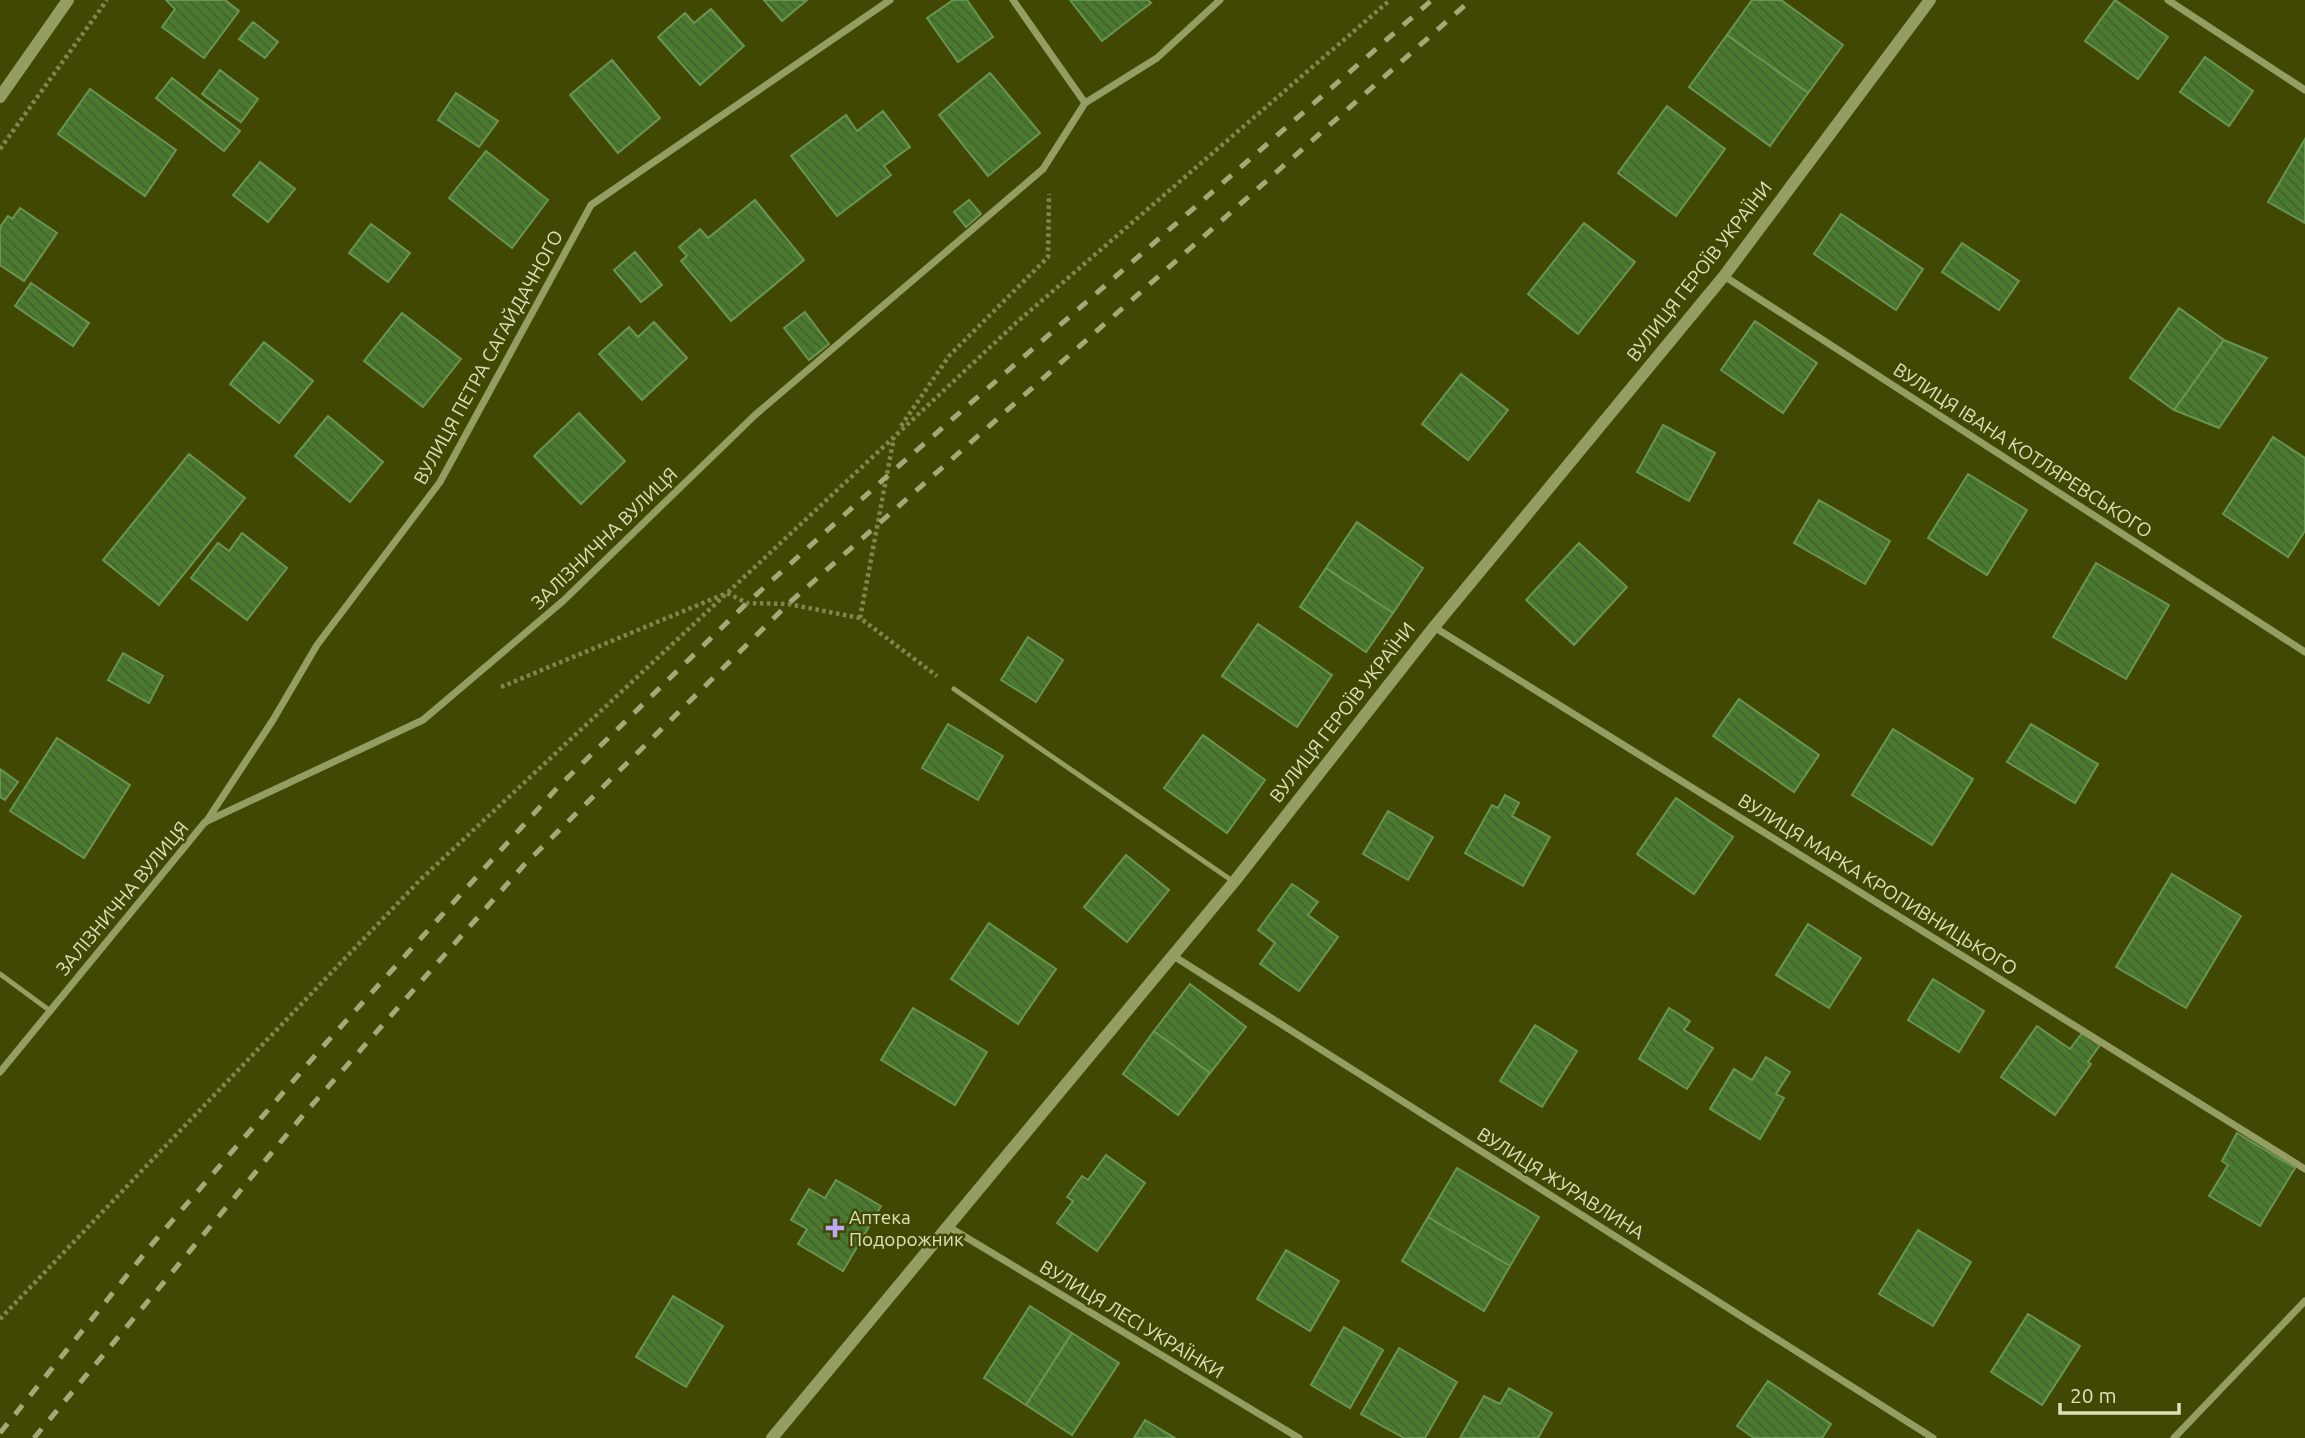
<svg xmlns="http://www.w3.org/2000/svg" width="2305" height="1438" font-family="Ubuntu,sans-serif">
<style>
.building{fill:url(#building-back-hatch);stroke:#699552;stroke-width:2}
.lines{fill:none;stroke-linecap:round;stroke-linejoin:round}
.path{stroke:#80874e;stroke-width:4.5;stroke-dasharray:3.5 3.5;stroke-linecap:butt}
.service{stroke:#949d62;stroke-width:5}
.minor{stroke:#949d62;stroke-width:7}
.tertiary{stroke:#949d62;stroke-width:12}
.rail{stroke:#a3aa77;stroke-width:5;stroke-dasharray:12 12;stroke-linecap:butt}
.poi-dot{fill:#bda9f5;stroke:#414803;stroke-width:2.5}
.labels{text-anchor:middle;stroke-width:5;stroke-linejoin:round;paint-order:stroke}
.street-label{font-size:19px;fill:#dbe2ba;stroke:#414803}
.poi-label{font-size:19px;fill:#dbe2ba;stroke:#414803;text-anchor:start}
</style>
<defs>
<pattern id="building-back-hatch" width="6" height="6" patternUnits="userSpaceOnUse" patternTransform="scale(1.75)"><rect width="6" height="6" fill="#4a7a2e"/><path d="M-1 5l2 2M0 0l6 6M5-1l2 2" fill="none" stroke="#465f33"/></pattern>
</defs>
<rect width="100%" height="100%" fill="#414803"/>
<path class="building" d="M166 0H225L239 11 204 58 162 27 175 9Z
M764 0H807L782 21Z
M953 0H967L993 37 958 62 927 18Z
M1070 0H1148L1151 3 1102 41Z
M1752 0H1781L1843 45 1808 93 1727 35Z
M2115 0 2168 37 2138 79 2085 41Z
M711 9 744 46 700 85 658 37 685 13 694 23Z
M253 22 278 42 265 58 239 39Z
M1727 35 1808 93 1770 146 1689 87Z
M2205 57 2253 91 2229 126 2180 92Z
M612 60 660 118 618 153 570 95Z
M220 70 258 99 241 122 202 94Z
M990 73 1040 133 988 176 939 115Z
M172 78 240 131 224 151 156 98Z
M90 89 176 150 145 196 58 134Z
M456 93 498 121 479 147 438 120Z
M1667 106 1725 149 1676 216 1618 173Z
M883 111 910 147 884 166 891 175 837 216 791 156 846 115 857 131Z
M2305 139V223L2268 202Z
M486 151 548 200 512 248 449 198Z
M260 162 295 189 268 222 233 195Z
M755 200 804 260 731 321 681 261 687 256 679 247 700 229 708 238Z
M969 200 981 214 966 227 954 212Z
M20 208 57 233 24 281 0 265V227L8 216 12 219Z
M1841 214 1923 269 1896 310 1814 254Z
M1584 223 1635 262 1578 334 1528 294Z
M371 224 410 253 388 282 349 253Z
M1962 243 2019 281 1999 310 1942 272Z
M635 252 662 285 641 302 614 270Z
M31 283 89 323 73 346 15 306Z
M2179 308 2224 340 2174 410 2130 378Z
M805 312 829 344 809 360 784 328Z
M402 313 461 359 423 407 364 361Z
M1755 321 1817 363 1783 413 1721 370Z
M654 322 687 358 642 400 599 354 629 327 638 337Z
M2224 340 2267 358 2219 428 2174 410Z
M264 342 313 381 279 423 230 384Z
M1461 374 1508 410 1468 460 1422 424Z
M579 413 625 461 581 504 534 456Z
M328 416 383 462 350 502 295 456Z
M1663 425 1715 453 1689 501 1637 472Z
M2273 437 2305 458V531L2288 557 2223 514Z
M189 454 245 498 159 605 103 560Z
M1968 474 2027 510 1987 575 1928 538Z
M1819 500 1890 541 1865 584 1794 543Z
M1357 522 1423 568 1393 613 1326 568Z
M242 533 287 568 247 620 191 578 218 543 229 551Z
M1579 543 1627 587 1574 645 1526 600Z
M2096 563 2169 605 2126 679 2053 637Z
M1326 568 1393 613 1366 652 1300 607Z
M1258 624 1332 675 1297 727 1222 676Z
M1028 637 1063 660 1036 702 1001 680Z
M123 653 163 676 149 703 108 680Z
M1739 699 1819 755 1794 792 1713 736Z
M948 724 1003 756 978 800 922 768Z
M2031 724 2098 764 2075 803 2007 762Z
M1893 729 1973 779 1932 845 1852 795Z
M1203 735 1265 780 1227 833 1164 788Z
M57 738 130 785 84 858 10 811Z
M0 769 18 782 5 800 0 797Z
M1505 795 1519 803 1512 816 1550 837 1523 886 1465 853 1492 805 1498 808Z
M1676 798 1733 837 1694 894 1637 854Z
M1388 811 1433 837 1408 880 1363 854Z
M1126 855 1169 890 1127 942 1084 907Z
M2172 874 2241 916 2186 1008 2116 967Z
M1292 884 1318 902 1308 915 1338 937 1299 991 1260 964 1275 943 1258 930Z
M989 923 1056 969 1018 1024 951 979Z
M1808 924 1861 958 1829 1008 1776 975Z
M1933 979 1984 1011 1959 1052 1908 1020Z
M1190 984 1246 1027 1210 1073 1154 1031Z
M913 1008 987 1052 955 1105 881 1060Z
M1669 1008 1690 1021 1684 1030 1713 1048 1687 1089 1639 1059Z
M1535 1025 1577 1051 1542 1107 1500 1081Z
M2037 1026 2070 1049 2082 1033 2100 1045 2088 1062 2091 1064 2055 1115 2001 1077Z
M1154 1031 1210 1073 1178 1115 1123 1074Z
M1766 1057 1790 1072 1776 1094 1784 1098 1760 1139 1710 1109 1734 1069 1752 1080Z
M2237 1133 2295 1168 2260 1226 2209 1196 2228 1165 2222 1161Z
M1106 1155 1145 1183 1097 1251 1057 1223 1073 1201 1067 1197 1082 1176 1088 1180Z
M1457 1168 1539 1217 1510 1266 1428 1217Z
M836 1180 881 1206 843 1271 798 1244 807 1229 791 1220 809 1189 825 1198Z
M1428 1217 1510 1266 1484 1311 1402 1261Z
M1918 1230 1971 1262 1933 1326 1879 1294Z
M1286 1250 1339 1281 1310 1331 1257 1299Z
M673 1296 723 1326 686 1387 636 1357Z
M1030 1306 1072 1333 1026 1405 984 1378Z
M2028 1314 2080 1346 2042 1405 1991 1372Z
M1344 1327 1383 1350 1350 1408 1311 1385Z
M1072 1333 1119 1363 1072 1435 1026 1405Z
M1399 1348 1457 1382 1425 1438H1404L1361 1414Z
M1768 1381 1831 1424 1822 1438H1754L1737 1426Z
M1509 1388 1552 1413 1538 1438H1460L1484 1396 1500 1404Z
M1145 1420 1175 1438H1134Z"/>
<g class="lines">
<path class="path" d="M0 149 107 0
M901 426 949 356 1048 257 1049 194
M860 618 894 437
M501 687 727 593 747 603 788 604 860 618 937 676
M0 1319 420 880 1017 322 1390 0"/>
<path class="service" d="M954 689 1234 882
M0 974 49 1010"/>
<path class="minor" d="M1013 0 1085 103
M2168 0 2305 90
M1724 276 2305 652
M1434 627 2305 1169
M206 822 273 720 317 645 440 482 591 205 890 0
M1172 955 1933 1438
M0 1072 205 822 423 720 563 601 755 415 1043 169 1085 103 1157 58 1220 0
M949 1227 1299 1438
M2174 1438 2305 1301"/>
<path class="tertiary" d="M0 97 68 0
M772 1438 1234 882 1434 627 1724 276 1930 0"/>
<path class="rail" d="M0 1433 153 1243 326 1043 558 787 747 603 885 478 1432 0
M34 1438 304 1114 524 865 788 604 1471 0"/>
</g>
<path class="poi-dot" d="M831.5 1217.5h7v7h7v7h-7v7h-7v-7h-7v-7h7z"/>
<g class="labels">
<g class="street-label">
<text transform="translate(1699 271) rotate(-52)" y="7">ВУЛИЦЯ ГЕРОЇВ УКРАЇНИ</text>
<text transform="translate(488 357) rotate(-61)" y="7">ВУЛИЦЯ ПЕТРА САГАЙДАЧНОГО</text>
<text transform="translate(2023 450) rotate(33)" y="7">ВУЛИЦЯ ІВАНА КОТЛЯРЕВСЬКОГО</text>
<text transform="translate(604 538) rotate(-44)" y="7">ЗАЛІЗНИЧНА ВУЛИЦЯ</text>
<text transform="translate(1342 712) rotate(-52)" y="7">ВУЛИЦЯ ГЕРОЇВ УКРАЇНИ</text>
<text transform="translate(1878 884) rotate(32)" y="7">ВУЛИЦЯ МАРКА КРОПИВНИЦЬКОГО</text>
<text transform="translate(122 898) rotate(-50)" y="7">ЗАЛІЗНИЧНА ВУЛИЦЯ</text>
<text transform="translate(1561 1183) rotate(32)" y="7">ВУЛИЦЯ ЖУРАВЛИНА</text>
<text transform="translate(1132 1319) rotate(31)" y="7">ВУЛИЦЯ ЛЕСІ УКРАЇНКИ</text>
</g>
<g class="poi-label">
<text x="849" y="1224">Аптека<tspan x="849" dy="22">Подорожник</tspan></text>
</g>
</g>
<path d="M2060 1403v10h119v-10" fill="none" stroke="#dbe2ba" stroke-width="3.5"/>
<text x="2070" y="1403" font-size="21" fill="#dbe2ba" stroke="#414803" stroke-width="5" paint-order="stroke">20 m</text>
</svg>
